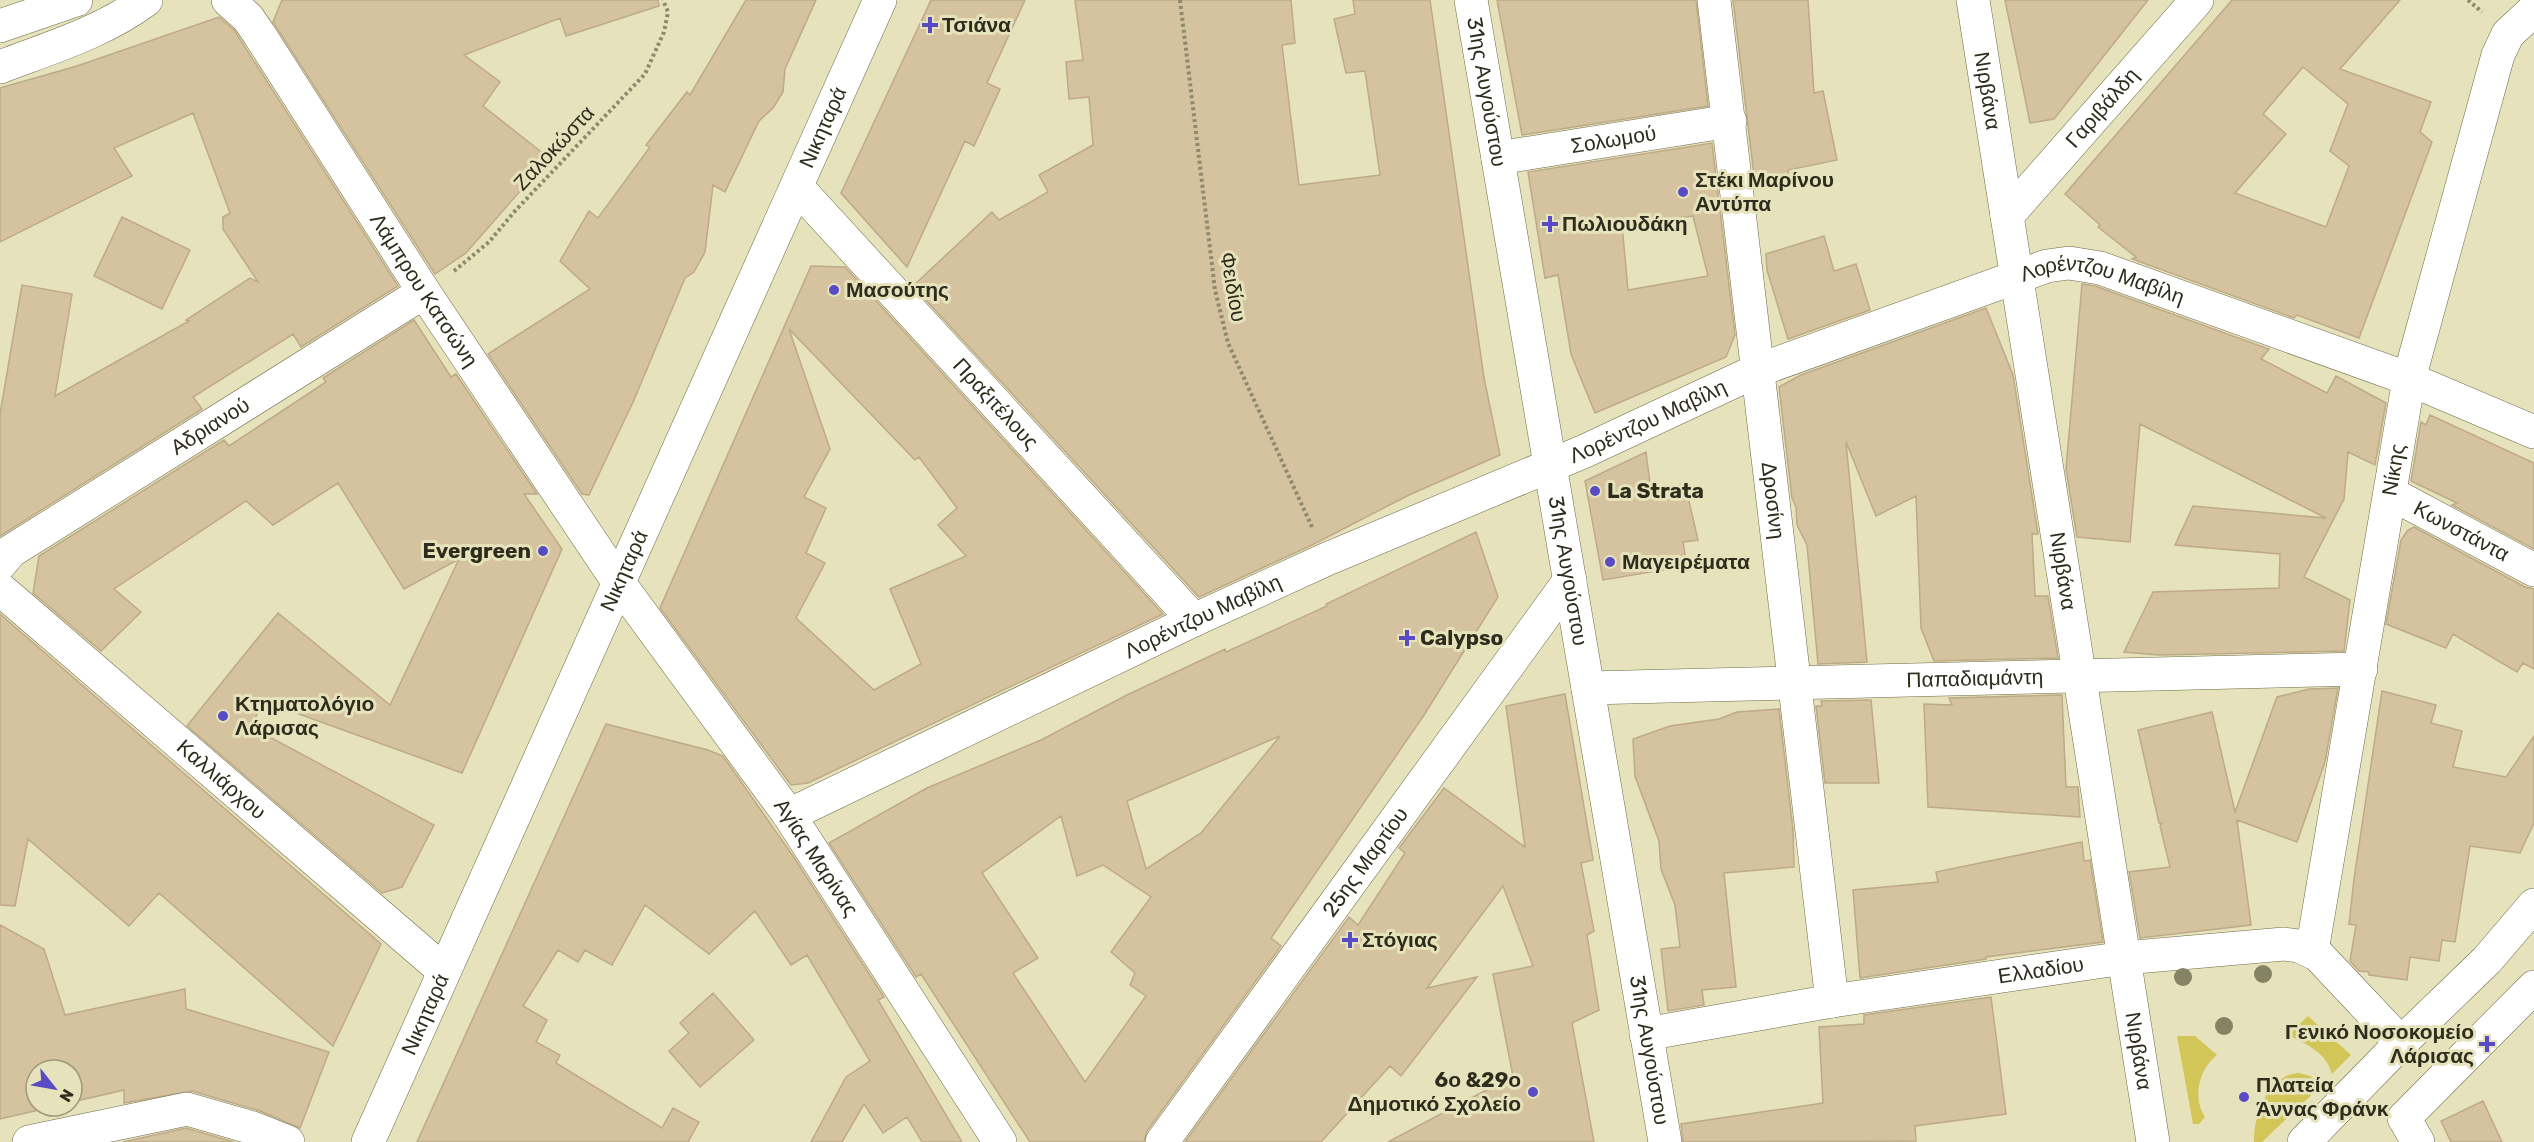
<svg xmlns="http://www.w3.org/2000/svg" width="2534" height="1142" font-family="Rubik,sans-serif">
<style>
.green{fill:#d3c658}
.building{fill:#d5c29f;stroke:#bdaa88;stroke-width:1.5;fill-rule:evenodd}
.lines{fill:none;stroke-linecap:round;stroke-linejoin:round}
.minor-casing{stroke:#6e6a47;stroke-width:34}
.major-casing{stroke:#6e6a47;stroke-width:34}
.path{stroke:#8c896e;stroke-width:4;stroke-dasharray:3 3;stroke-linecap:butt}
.minor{stroke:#fff;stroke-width:33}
.major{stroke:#fff;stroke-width:33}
.tree{fill:#868364}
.poi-dot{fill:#584bc3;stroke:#e6e2bb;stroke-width:2}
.labels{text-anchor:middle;stroke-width:6;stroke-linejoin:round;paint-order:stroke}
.poi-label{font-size:21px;font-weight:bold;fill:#2e2c1d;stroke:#e6e2bb;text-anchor:start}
.street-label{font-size:21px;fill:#2e2c1d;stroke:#e6e2bb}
</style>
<rect width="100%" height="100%" fill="#e6e2bb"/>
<path class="green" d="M2308 1016 2351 1055 2332 1074C2326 1052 2306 1044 2288 1035Z
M2177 1036H2195L2217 1055C2199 1069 2192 1097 2205 1117L2199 1124H2193Z
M2299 1073 2310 1076 2322 1085 2262 1142H2254C2253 1116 2269 1074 2299 1073Z"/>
<path class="building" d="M282 0H658L659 6 566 36 560 18 464 55 500 82 483 106 549 158 466 253 435 274 273 22Z
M746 0H816L785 69 783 92 773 108 759 121 725 192 713 185 705 252 694 272 685 278 634 400 589 495 582 494 488 354 590 289 560 261 589 211 598 218 650 147 646 145 687 92 690 95Z
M931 0H1025L987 83 1000 89 974 146 965 141 907 267 841 193Z
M1075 0H1291L1295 43 1282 45 1299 185 1380 175 1365 71 1346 73 1334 19 1355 14 1353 0H1430L1484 378 1500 455 1409 495 1312 545 1199 597 913 286 992 212 999 220 1048 192 1039 175 1093 145 1089 97 1069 99 1066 62 1083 60Z
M1497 0H1696L1708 106 1522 135Z
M1733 0H1808L1814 93 1823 91 1837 160 1788 170 1789 177 1755 184Z
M2005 0H2148L2054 119 2030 123Z
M2232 0H2400L2340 69 2431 102 2420 132 2432 142 2359 338 2297 315 2294 318 2132 259 2136 257 2098 227 2100 225 2065 194ZM2303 67 2348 104 2330 151 2349 166 2326 227 2235 193 2286 134 2263 114Z
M219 17 234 30 243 44 398 286 301 347 293 334 193 397 202 409 0 536V414L22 285 72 294 55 396 189 321 186 320 250 278 258 282 223 229V217L230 213 193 113 114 148 132 176 0 242V88L77 66Z
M1712 143 1735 335 1726 357 1595 413 1571 354 1558 275 1545 278 1528 172ZM1693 216 1708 276 1628 290 1622 225Z
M122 217 190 250 162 309 94 276Z
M1824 236 1834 271 1856 264 1870 310 1788 339 1767 270 1766 254Z
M811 266 845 267 1163 614 808 783 791 785 660 608ZM789 329 915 460 919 457 957 508 938 525 966 556 890 589 921 664 874 690 796 618 825 563 806 553 826 508 804 497 830 449Z
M2082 284 2095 286 2269 349 2261 359 2327 393 2336 376 2386 403 2375 465 2348 452 2344 499 2304 577 2350 600 2344 651 2159 655 2124 652 2153 592 2279 588 2280 554 2175 545 2193 506 2326 518 2140 424 2130 542 2077 537 2066 469Z
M1986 308 2013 375 2038 534H2032L2035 596H2048L2058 658 1934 661 1921 628 1916 496 1876 516 1846 442 1867 662 1818 664 1807 545 1797 525 1796 507 1792 498 1779 387 1801 375Z
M414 320 451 377 456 374 537 494H524L562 549 462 773 263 701 251 727 434 825 402 887 382 893 187 726 278 613 390 705 459 559 404 589 338 483 273 525 246 501 114 589 141 612 101 651 33 593 39 556 224 440 229 446 326 382 323 378Z
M2430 415 2534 463V549L2452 505 2457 503 2411 481 2421 422 2426 425Z
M1646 452 1651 492 1685 484 1698 540 1683 542 1687 566 1603 580 1585 481Z
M2414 527 2525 587 2534 589V669L2523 663 2517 672 2453 634 2446 648 2386 624 2401 540 2408 530Z
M1476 532 1498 597 1424 715 1271 938 1281 946 1147 1131 1144 1142H1030L921 974 916 977 829 843 927 788 1041 740 1127 695 1225 649 1226 652 1327 606 1326 604ZM1280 736 1201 833 1146 869 1127 801ZM1061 816 1077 876 1103 865 1151 897 1111 952 1135 973 1130 985 1146 996 1085 1082 1013 973 1038 958 982 873Z
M0 614 381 944 333 1046 159 893 129 926 28 839 15 906 0 905Z
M2338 688 2325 762 2297 842 2237 820 2251 925 2140 938 2129 872 2170 867 2160 826 2162 823H2159L2138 730 2212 712 2235 812 2277 697 2309 689Z
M2382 691 2436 705 2431 723 2462 731 2453 767 2506 777 2534 736V823L2520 853 2470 846 2455 942 2442 940 2439 961 2410 957 2407 980 2369 975V972L2359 971 2350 961 2356 925 2349 924 2354 879Z
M1565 694 1593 860 1581 863 1594 931 1587 935 1599 1010 1572 1023 1594 1142H1388L1513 1076 1493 974 1533 966 1503 886 1427 988 1477 977 1401 1076 1390 1066 1321 1142H1185L1349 917 1358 925 1405 853 1399 848 1444 788 1525 847 1506 706Z
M2062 695 2066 787H2078L2080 817 1928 807 1924 704 1952 705 1949 698Z
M1871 700 1879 783H1825L1816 706H1822L1821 701Z
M1779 709 1793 830 1794 867 1724 873 1736 987 1702 990 1704 1005 1668 1011 1661 949 1680 947 1675 905 1661 869 1659 841 1635 776 1633 739 1670 726 1719 719 1737 712Z
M606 724 708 750 723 756 793 856 884 997 878 1000 962 1142H922L907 1117 883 1133 864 1104 842 1142H811L846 1077 870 1061 807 955 791 965 755 911 709 954 645 905 612 965 585 950 578 962 558 950 523 1006 547 1020 536 1042 560 1055 556 1063 662 1128 673 1108 699 1122 688 1142H417Z
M2082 842 2084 861 2090 860 2103 942 1986 957V959L1860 978 1853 890 1938 882 1936 872Z
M0 925 44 949 65 1015 185 989 186 1009 329 1052 300 1128 260 1111 192 1091 124 1103V1090L72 1102V1070H36V1106H56L0 1119Z
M713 993 754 1040 700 1087 669 1051 689 1033 680 1023Z
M1991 997 2006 1114 1915 1126 1916 1141 1683 1142 1681 1124 1823 1103 1819 1027 1864 1024V1015Z
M2483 1101 2502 1142H2451L2441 1121Z
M186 1128 234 1142H123Z"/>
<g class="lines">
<defs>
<g id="minor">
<path id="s1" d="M228 0 248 18 259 34 424 292 619 583 789 815 1000 1142"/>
<path id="s2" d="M1714 0 1832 1001"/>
<path id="s3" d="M1973 0 2153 1142"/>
<path id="s4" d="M1498 158 1730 121"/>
<path id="s5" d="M797 187 1194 620"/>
<path id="s6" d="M2007 216 2197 0"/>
<path id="s7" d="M2390 493 2534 570"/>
<path id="s8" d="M0 564 11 551 424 292"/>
<path id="s9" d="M0 589 444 971"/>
<path id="s10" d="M1588 688 2361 669"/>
<path id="s11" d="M789 815 1194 620 1327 559 1585 451 1756 371 2047 266 2069 263 2100 268 2409 379 2534 432"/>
<path id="s12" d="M2312 951 2409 379 2498 55 2508 34 2534 10"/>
<path id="s13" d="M1646 1034 1832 1001 2124 958 2284 944 2299 946 2318 955 2401 1043"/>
<path d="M29 1142 187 1109 253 1128 288 1142"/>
<path id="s14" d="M368 1142 880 0"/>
<path id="s15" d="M1162 1142 1570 580"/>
<path d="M2304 1142 2401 1043 2487 960 2534 905"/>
<path d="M2418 1142 2404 1118 2534 987"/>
</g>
<g id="major">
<path id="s16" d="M1471 0 1665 1142"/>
<path d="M0 26 76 0"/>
<path d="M0 67C50 48 103 32 146 0"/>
</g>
</defs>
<use href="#minor" class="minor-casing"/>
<use href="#major" class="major-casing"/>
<path class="path" d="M1180 0 1215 290 1228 343 1312 527
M2468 0 2482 12
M454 271 489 242 515 211 645 74 664 32 668 12 663 0"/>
<use href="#minor" class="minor"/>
<use href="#major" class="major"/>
</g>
<g class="tree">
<circle cx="2263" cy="974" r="9"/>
<circle cx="2183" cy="977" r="9"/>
<circle cx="2224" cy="1026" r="9"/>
</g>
<g class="poi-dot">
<path d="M927 16h6v6h6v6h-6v6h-6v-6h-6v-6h6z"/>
<circle cx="1683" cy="192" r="6"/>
<path d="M1547 215h6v6h6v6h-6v6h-6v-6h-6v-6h6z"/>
<circle cx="834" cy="290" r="6"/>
<circle cx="1595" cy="491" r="6"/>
<circle cx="543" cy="551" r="6"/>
<circle cx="1610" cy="562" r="6"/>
<path d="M1404 629h6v6h6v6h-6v6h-6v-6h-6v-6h6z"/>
<circle cx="223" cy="716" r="6"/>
<path d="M1347 931h6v6h6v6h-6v6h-6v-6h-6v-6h6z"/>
<path d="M2484 1035h6v6h6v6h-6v6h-6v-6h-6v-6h6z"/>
<circle cx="1533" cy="1092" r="6"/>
<circle cx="2244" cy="1097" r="6"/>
</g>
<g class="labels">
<g class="poi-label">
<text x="942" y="32">Τσιάνα</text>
<text x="1695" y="187">Στέκι Μαρίνου<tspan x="1695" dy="24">Αντύπα</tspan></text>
<text x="1562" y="231">Πωλιουδάκη</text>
<text x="846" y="297">Μασούτης</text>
<text x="1607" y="498">La Strata</text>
<text x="531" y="558" text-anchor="end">Evergreen</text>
<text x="1622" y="569">Μαγειρέματα</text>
<text x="1420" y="645">Calypso</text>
<text x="235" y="711">Κτηματολόγιο<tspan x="235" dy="24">Λάρισας</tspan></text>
<text x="1362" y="947">Στόγιας</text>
<text x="2474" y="1039" text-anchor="end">Γενικό Νοσοκομείο<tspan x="2474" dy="24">Λάρισας</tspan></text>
<text x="1521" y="1087" text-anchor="end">6ο &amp;29ο<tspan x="1521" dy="24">Δημοτικό Σχολείο</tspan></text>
<text x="2256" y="1092">Πλατεία<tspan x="2256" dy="24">Άννας Φράνκ</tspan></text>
</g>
<g class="street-label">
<text dy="7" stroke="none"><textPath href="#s3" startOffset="92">Νιρβάνα</textPath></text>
<text dy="7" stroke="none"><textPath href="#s16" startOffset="93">31ης Αυγούστου</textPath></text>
<text dy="7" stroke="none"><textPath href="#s6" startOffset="144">Γαριβάλδη</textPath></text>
<text dy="7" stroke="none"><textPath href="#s14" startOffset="1112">Νικηταρά</textPath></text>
<text dy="7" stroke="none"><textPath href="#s4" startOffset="117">Σολωμού</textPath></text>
<text transform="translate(554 148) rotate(-47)" y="7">Ζαλοκώστα</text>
<text transform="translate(1233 287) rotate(80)" y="7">Φειδίου</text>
<text dy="7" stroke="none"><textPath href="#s1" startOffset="351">Λάμπρου Κατσώνη</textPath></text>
<text dy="7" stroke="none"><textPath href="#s11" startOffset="1431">Λορέντζου Μαβίλη</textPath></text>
<text dy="7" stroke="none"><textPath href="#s5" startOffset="294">Πραξιτέλους</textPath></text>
<text dy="7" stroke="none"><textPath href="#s11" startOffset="945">Λορέντζου Μαβίλη</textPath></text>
<text dy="7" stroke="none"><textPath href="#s8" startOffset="252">Αδριανού</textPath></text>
<text dy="7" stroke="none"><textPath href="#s12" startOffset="488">Νίκης</textPath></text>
<text dy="7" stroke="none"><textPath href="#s2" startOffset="504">Δροσίνη</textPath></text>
<text dy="7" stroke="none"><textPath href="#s7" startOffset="81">Κωνστάντα</textPath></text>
<text dy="7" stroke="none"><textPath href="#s14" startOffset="626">Νικηταρά</textPath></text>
<text dy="7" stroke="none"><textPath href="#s16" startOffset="579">31ης Αυγούστου</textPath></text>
<text dy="7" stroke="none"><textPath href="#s3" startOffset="578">Νιρβάνα</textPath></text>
<text dy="7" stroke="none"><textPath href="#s11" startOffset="459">Λορέντζου Μαβίλη</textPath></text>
<text dy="7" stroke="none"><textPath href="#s10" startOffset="387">Παπαδιαμάντη</textPath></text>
<text dy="7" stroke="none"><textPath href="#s9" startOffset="292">Καλλιάρχου</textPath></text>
<text dy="7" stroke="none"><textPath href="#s1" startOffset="1041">Αγίας Μαρίνας</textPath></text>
<text dy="7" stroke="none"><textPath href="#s15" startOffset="346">25ης Μαρτίου</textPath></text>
<text dy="7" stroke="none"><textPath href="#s13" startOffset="400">Ελλαδίου</textPath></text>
<text dy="7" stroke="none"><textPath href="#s14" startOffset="140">Νικηταρά</textPath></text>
<text dy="7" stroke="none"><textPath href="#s16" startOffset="1065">31ης Αυγούστου</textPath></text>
<text dy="7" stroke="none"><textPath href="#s3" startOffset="1064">Νιρβάνα</textPath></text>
</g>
</g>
<g transform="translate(54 1088) rotate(121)"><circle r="28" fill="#e6e2bb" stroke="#9c997c" stroke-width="1.5"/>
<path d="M0-4.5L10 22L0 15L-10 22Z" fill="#584bc3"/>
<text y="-9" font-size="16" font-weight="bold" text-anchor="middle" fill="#2e2c1d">N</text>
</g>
</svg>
